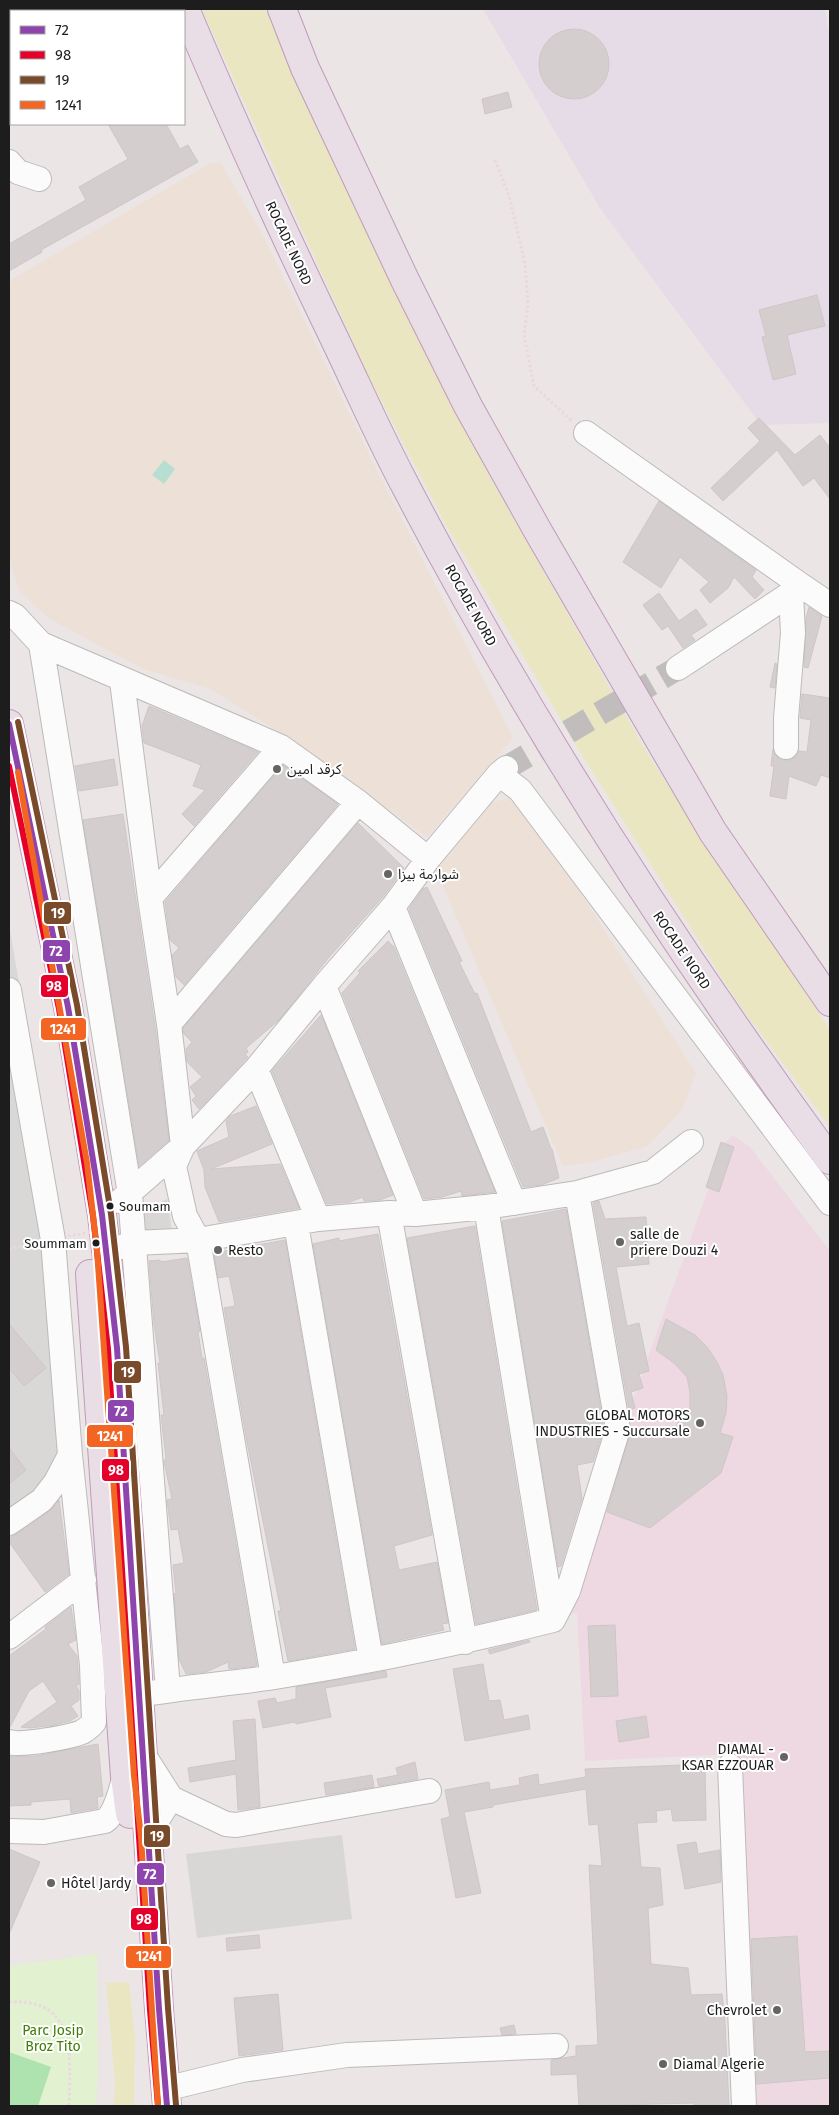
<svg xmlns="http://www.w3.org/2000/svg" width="839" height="2115" font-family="'Fira Sans','Noto Sans Arabic',sans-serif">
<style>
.residential{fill:#dad7d7}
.commercial{fill:#eed9e3}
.industrial{fill:#e5dce7}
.farmland{fill:#ede1d7}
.grass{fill:#eae6c2}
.park{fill:#e2f1cf}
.pitch{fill:#aee2ae}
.parking{fill:#d9d6d6}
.water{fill:#b7dfd1}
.building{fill:#d4cecf;stroke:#cec6c7}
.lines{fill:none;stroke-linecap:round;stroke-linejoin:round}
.minor-tunnel{stroke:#c2bdbd;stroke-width:24;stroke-dasharray:24 12;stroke-linecap:butt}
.minor-casing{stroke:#bdbaba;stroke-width:26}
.highway-casing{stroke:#c19abb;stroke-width:30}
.path{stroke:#ead7e0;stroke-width:3;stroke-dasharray:2.5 2.5;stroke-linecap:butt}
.minor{stroke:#fcfbfb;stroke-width:24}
.highway{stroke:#e9dde6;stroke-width:28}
.path-bridge{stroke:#ead7e0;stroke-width:3;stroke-dasharray:2.5 2.5;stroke-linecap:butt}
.bus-1-casing{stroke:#fff;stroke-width:10}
.bus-2-casing{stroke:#fff;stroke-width:10}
.bus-3-casing{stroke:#fff;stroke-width:10}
.bus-4-casing{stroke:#fff;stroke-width:10}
.bus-1{stroke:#8e44ad;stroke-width:6}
.bus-2{stroke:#e4002b;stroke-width:6}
.bus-3{stroke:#7a4b2a;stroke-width:6}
.bus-4{stroke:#f26522;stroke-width:6}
.poi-dot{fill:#656363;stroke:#fff;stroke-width:2}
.bus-dot{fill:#1d1d1d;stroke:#fff;stroke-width:2}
.labels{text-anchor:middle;stroke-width:4;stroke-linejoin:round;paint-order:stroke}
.bus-label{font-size:13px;fill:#1d1d1d;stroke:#fff;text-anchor:start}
.street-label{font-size:14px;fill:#1d1d1d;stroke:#fff}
.poi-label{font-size:14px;fill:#1d1d1d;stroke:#fff;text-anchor:start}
.park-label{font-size:14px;fill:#417d08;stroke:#fff}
.line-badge{stroke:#fff;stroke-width:2}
.badge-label{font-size:14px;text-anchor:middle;font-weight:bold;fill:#fff}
</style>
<rect width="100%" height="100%" fill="#ebe5e5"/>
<path class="residential" d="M9 924 63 1244 67 1468 9 1510Z"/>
<path class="commercial" d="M733 1135 750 1147 830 1251V2106H757L737 1754 585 1761 577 1613 566 1615V1593L653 1343 725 1143Z"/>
<path class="industrial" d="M483 9H825L830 40V423L761 425 600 208Z"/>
<path class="farmland" d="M220 162 264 237 371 458 513 738 427 837 277 731 210 689 143 669 48 618 19 590 9 559V281L210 163Z
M508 798 519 806 582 895 696 1073 682 1110 648 1146 587 1163 563 1166 437 872 438 858 488 804Z"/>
<path class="grass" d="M202 9H266L361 218 492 481 647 753 830 1030V1127L736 1000 579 750 446 525 370 379Z
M129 1982 135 2038 134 2106H114L115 2080 106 1983Z"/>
<path class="park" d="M97 1954 98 2070 96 2106H9V1966Z"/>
<path class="pitch" d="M9 2052 51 2067 38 2106H9Z"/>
<path class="parking" d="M167 1199 172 1231 146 1232 143 1212Z
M342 1835 352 1919 197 1938 186 1854Z"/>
<path class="water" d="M164 460 175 469 164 484 152 475Z"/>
<path class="building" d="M539 64a35 35 0 1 1 70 0a35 35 0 1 1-70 0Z
M508 92 512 107 485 114 482 99Z
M108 124H166L180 149 188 145 198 162 41 250 42 252 9 271V244L86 200 79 187 128 159Z
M817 295 825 326 787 335 796 374 773 380 762 337 766 336 759 310Z
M759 418 795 455 820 435 830 448V499L814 478 803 486 777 450 723 501 711 488 760 441 748 428Z
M659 501 756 570 752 577 764 590 755 599 734 577 728 588 710 603 700 590 709 582 680 557 661 588 623 562Z
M659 593 679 621 696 609 707 625 691 635 695 640 683 648 668 626 662 630 643 605Z
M809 607 822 616 808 668 804 667 806 618Z
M775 663 777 664 775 688 770 687Z
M802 694 830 698V778L821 775 816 786 789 776 786 799 770 796 774 766H771L773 749 779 759 786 761 793 759 799 751 807 752 811 720 800 718Z
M149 706 258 752 194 826 182 814 205 790 193 786 201 765 144 743 142 726Z
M114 759 118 785 79 791 75 766Z
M283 765 338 804 184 985 176 977 172 955 179 948 170 940 165 902Z
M123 814 155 1026 169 1140 139 1166 83 820Z
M358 823 404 868 382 898 330 956 279 1020 246 1048 248 1052 245 1054 248 1057 199 1109 192 1100 196 1096 190 1087 202 1077 187 1062 186 1049 192 1042 184 1034 183 1028Z
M427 887 462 961 459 962 475 994 477 993 531 1132 543 1127 551 1149H552L559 1178 541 1185 523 1187 409 909 423 889Z
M388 941 394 947 495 1192 462 1196 461 1191 442 1197 424 1199 342 993 360 973 358 971Z
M321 1015 393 1195 380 1200 364 1201 363 1197 350 1202 327 1204 272 1071Z
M256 1106 272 1144 211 1169 280 1164 299 1208 219 1222 205 1187 204 1170 197 1151 229 1137 226 1121 230 1116Z
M721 1142 734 1147 719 1192 706 1187Z
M599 1201 605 1219 646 1217 649 1264 616 1267 627 1326 639 1323 649 1371 639 1374 643 1388 631 1392 635 1408 629 1410 593 1203Z
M566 1209 604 1428 593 1462 577 1465 582 1498 561 1566 558 1567 502 1221Z
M475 1226 537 1610 476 1624 407 1238Z
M378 1234 432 1535 394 1546 399 1570 437 1562 448 1623 442 1624 444 1630 382 1644 313 1244 339 1238V1241Z
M285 1240 355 1649 288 1661 278 1611H281L247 1442 224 1308 235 1306 234 1299 229 1276 218 1278 214 1253Z
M187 1258 200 1331 198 1332 202 1358H204L257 1666 229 1669 228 1662 206 1672 186 1674 179 1659 174 1594 176 1593 173 1565 184 1563 178 1529 171 1530 168 1508 167 1500 172 1499 164 1461 166 1458 161 1415H164L158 1363H160L154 1324 149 1261 160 1260 161 1262Z
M666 1319 695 1335 707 1347 717 1362 723 1375 727 1396 726 1413 720 1433 733 1437 721 1473 650 1528 607 1512 632 1427 672 1440 679 1419 686 1420 690 1408V1392L687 1377 674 1363 656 1350Z
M9 1324 46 1368 24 1386 9 1368Z
M9 1448 26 1470 9 1484Z
M59 1500 69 1574 45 1592 9 1542V1538L17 1534 50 1511Z
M71 1607 76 1640 68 1644 77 1656 79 1684 76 1686 79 1691V1700L71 1706 78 1716 70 1721 54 1725 30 1728 21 1727 57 1702 43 1681 29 1691 9 1729V1656L46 1629 45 1627Z
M615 1625 618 1696 591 1697 588 1626Z
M529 1640 530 1642 490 1654 488 1650Z
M483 1664 489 1701 500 1700 504 1720 528 1715 530 1729 465 1741 453 1669Z
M386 1671 387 1677 325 1688 331 1717 296 1724 295 1722 263 1728 258 1701 275 1698 277 1703 296 1699V1687Z
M646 1716 649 1737 619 1742 616 1721Z
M255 1719 260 1807 238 1810 236 1774 190 1782 188 1768 236 1760 233 1721Z
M98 1744 103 1796 97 1797 98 1808 71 1813 70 1799 31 1802V1805L9 1806V1756H36Z
M415 1762 418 1779 379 1786 377 1779 398 1775 396 1768Z
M705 1764 706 1820 673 1821 671 1809 656 1811 657 1822 637 1823 641 1867 660 1868 663 1905 648 1908 651 1964 688 1968 691 1995 722 1994 725 2022 729 2106H694V2103L579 2106 577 2074 551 2075V2060L576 2056V2046L598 2045 589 1865 602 1866 598 1824 589 1825 586 1789 493 1805V1807L464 1812 481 1893 456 1898 441 1819 450 1817 445 1790 489 1782 490 1790 520 1785 519 1778 538 1774 539 1785 586 1777 585 1769Z
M372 1775 374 1787 326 1795 324 1783Z
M696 1842 698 1854 720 1850 721 1882 685 1889 677 1845Z
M9 1849 40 1862 9 1934Z
M259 1935 260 1948 227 1951 226 1938Z
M797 1936 805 2052 830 2051V2078L757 2084 751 1939Z
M278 1994 283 2050 239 2056 234 1998Z
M514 2025 516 2034 502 2035 500 2028Z"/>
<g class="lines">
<path class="minor-tunnel" d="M506 768 678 668"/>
<defs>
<path id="minor" d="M161 9 163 11
M85 11 89 9
M9 64 11 62
M9 162 18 172 39 179
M586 433 802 586
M9 613 15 616 41 644 281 747 358 802 428 859
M41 644 130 1194 168 1690
M678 668 802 586 830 605
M122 681 150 898 169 1024 183 1146 174 1166 185 1216 198 1240 273 1677
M786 747V718L793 633 791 594
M499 774 520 790 830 1203
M150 898 281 747
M393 907 514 1203
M324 986 415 1214
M9 990 53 1240 70 1455 56 1482 42 1500 9 1523
M169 1024 358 802
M256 1069 318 1219
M577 1193 653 1172 691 1142
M120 1201 183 1146 256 1069 324 986 393 907 428 859 499 774 506 768
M486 1207 553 1620
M389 1213 465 1642
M296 1224 371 1660
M106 1251 135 1243 198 1240 318 1219 389 1213 415 1214 486 1207 577 1193 618 1429 568 1591 553 1620C461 1643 368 1662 275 1677 230 1684 184 1687 139 1695
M9 1637 84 1580
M9 1742C21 1746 70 1737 82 1732 87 1729 91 1726 94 1722L92 1665 70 1455
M143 1754 171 1798 148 1835
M730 1766 744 2106
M171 1798 226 1824 236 1825 429 1791
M9 1831 44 1832 105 1821C117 1812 120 1790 125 1777
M165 2089 242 2070 347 2055 556 2046"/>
<path id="highway" d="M185 9C232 121 283 232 336 342 359 390 380 438 405 485 528 721 673 945 830 1160
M282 9 305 68 405 280 468 406 539 533 713 832 830 1002
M9 724 68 1007 102 1215 117 1348 159 2009 167 2106
M90 1274 125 1777 130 1814"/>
</defs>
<use href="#minor" class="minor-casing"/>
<use href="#highway" class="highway-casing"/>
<path class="path" d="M495 160 509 196 525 263 528 304 524 335 534 386 572 421
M9 1249 35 1243
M9 2002C78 1998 70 2056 69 2106"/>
<use href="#minor" class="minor"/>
<use href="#highway" class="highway"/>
<path class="path-bridge" d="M68 1236 114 1229"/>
<defs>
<path id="bus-1" d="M9 724 68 1007 102 1215 117 1348 159 2009 167 2106"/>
<path id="bus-2" d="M9 766 59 1009 93 1216 108 1349 150 2010 158 2106"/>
<path id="bus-3" d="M18 722 77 1005 111 1214 126 1347 168 2008 176 2105"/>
<path id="bus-4" d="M18 772 87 1163 97 1250 134 1776 141 1837 158 2105"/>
</defs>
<use href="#bus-1" class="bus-1-casing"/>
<use href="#bus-2" class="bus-2-casing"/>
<use href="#bus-3" class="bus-3-casing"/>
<use href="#bus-4" class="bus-4-casing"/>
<use href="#bus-1" class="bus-1"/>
<use href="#bus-2" class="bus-2"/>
<use href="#bus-3" class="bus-3"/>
<use href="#bus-4" class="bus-4"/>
</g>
<g class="poi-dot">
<circle cx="277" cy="769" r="5"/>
<circle cx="388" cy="874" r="5"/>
<circle cx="620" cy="1242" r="5"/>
<circle cx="218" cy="1250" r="5"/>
<circle cx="700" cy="1423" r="5"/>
<circle cx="784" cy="1757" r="5"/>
<circle cx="51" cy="1883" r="5"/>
<circle cx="777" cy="2010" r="5"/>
<circle cx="663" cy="2064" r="5"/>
</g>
<g class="bus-dot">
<circle cx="110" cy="1206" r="4.5"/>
<circle cx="96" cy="1243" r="4.5"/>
</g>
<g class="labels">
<g class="bus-label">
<text x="119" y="1211">Soumam</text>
<text x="87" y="1248" text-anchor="end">Soummam</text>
</g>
<g class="street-label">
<text transform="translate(289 243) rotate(65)" y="5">ROCADE NORD</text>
<text transform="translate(471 605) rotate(61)" y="5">ROCADE NORD</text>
<text transform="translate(682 950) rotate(56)" y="5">ROCADE NORD</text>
</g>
<g class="poi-label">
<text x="287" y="774">كرقد امين</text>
<text x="398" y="879">شوارمة بيزا</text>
<text x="630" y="1239">salle de<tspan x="630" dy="16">priere Douzi 4</tspan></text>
<text x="228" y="1255">Resto</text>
<text x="690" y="1420" text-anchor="end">GLOBAL MOTORS<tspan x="690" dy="16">INDUSTRIES - Succursale</tspan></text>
<text x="774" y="1754" text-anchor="end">DIAMAL -<tspan x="774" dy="16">KSAR EZZOUAR</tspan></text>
<text x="61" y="1888">Hôtel Jardy</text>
<text x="767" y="2015" text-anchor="end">Chevrolet</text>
<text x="673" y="2069">Diamal Algerie</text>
</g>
<g class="park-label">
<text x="53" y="2035">Parc Josip<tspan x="53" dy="16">Broz Tito</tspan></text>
</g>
</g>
<g class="line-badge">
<rect x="43" y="901" width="29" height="24" rx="5" fill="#7a4b2a"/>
<rect x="42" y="939" width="29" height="24" rx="5" fill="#8e44ad"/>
<rect x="40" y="974" width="29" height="24" rx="5" fill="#e4002b"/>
<rect x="40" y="1017" width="47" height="24" rx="5" fill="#f26522"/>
<rect x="113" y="1360" width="29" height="24" rx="5" fill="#7a4b2a"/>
<rect x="107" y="1399" width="28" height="24" rx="5" fill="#8e44ad"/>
<rect x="86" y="1424" width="48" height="24" rx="5" fill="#f26522"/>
<rect x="101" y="1458" width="29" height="24" rx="5" fill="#e4002b"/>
<rect x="143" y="1824" width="28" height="24" rx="5" fill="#7a4b2a"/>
<rect x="136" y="1862" width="29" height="24" rx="5" fill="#8e44ad"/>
<rect x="130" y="1907" width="29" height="24" rx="5" fill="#e4002b"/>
<rect x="125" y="1945" width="47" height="24" rx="5" fill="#f26522"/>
</g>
<g class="badge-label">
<text x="58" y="918">19</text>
<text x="56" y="956">72</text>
<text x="54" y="991">98</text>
<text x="63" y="1034">1241</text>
<text x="128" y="1377">19</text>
<text x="121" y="1416">72</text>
<text x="110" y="1441">1241</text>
<text x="116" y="1475">98</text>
<text x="157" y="1841">19</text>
<text x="150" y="1879">72</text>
<text x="144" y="1924">98</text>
<text x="149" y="1961">1241</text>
</g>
<rect width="839" height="2115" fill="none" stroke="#1d1d1d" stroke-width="20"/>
<rect x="10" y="10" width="175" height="115" fill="#ffffff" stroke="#a5a5a5"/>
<rect x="20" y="26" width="25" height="8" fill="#8e44ad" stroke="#a5a5a5"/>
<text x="55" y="35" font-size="15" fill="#1d1d1d">72</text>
<rect x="20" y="51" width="25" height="8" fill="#e4002b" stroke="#a5a5a5"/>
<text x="55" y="60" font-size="15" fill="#1d1d1d">98</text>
<rect x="20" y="76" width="25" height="8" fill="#7a4b2a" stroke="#a5a5a5"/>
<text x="55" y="85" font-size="15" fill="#1d1d1d">19</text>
<rect x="20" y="101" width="25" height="8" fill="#f26522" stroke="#a5a5a5"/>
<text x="55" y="110" font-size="15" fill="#1d1d1d">1241</text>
</svg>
